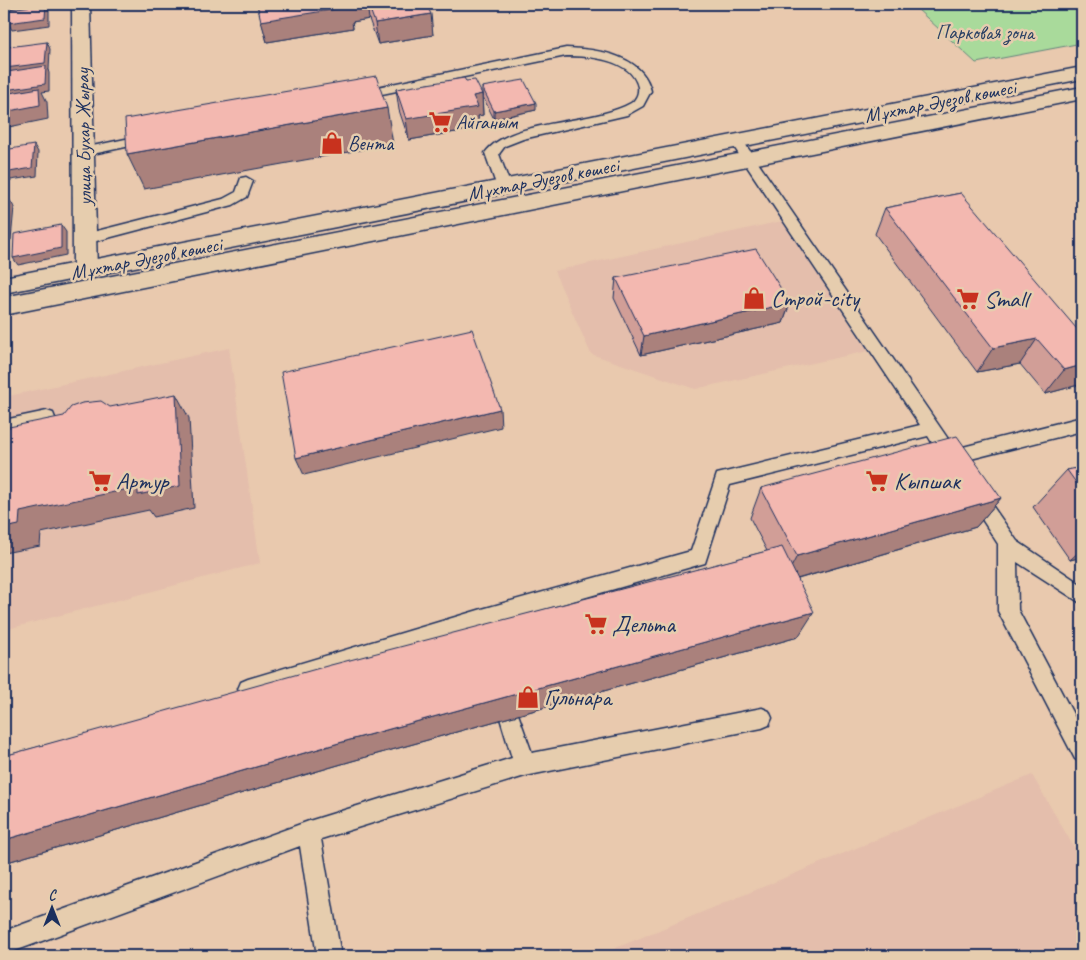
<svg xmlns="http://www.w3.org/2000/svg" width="1086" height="960" font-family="Caveat,sans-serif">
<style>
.built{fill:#e4beac}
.green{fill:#a9da9b;stroke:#62847c}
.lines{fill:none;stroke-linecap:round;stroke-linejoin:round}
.service-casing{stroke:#1b2f5e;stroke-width:3}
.minor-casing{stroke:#1b2f5e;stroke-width:3}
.secondary-casing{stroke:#1b2f5e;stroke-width:3}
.service{fill:#e6cdae;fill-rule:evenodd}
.minor{fill:#e6cdae;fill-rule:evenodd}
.secondary{fill:#e6cdae;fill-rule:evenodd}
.wall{fill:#d19e97;stroke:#1b2f5e}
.shaded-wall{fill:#aa817b;stroke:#1b2f5e}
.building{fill:#f3b8b0;stroke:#1b2f5e}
.labels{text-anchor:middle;stroke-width:5;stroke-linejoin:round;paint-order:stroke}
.far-park-label{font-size:20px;fill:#294064;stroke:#e6cdae}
.far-street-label{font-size:20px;fill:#1b2f5e;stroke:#e6cdae}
.far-poi-label{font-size:20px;fill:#1b2f5e;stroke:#e6cdae;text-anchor:start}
.poi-label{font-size:24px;fill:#1b2f5e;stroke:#e6cdae;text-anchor:start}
</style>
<rect width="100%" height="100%" fill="#e9c9ae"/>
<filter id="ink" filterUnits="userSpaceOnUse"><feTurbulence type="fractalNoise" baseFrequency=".02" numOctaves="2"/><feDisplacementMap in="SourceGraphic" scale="10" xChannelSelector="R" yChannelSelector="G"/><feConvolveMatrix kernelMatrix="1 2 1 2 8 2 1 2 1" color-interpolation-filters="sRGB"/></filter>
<g filter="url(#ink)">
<path class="built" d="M782 221 868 351 695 389 591 354 554 271Z
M229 348 260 563 4 630V397Z
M1032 775 1082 861V956H603L616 948Z"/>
<path class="green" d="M940 4H1082V43L976 63 916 8Z"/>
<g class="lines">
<defs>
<path id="service" d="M566 48C598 49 643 55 651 91L643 106 627 115 523 139 505 146 499 154 511 187 504 191 497 187 485 153C509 119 592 125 631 103 636 100 639 93 638 87 632 59 589 56 566 56L358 99 352 95 358 91Z
M149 134 154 135 155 138 154 141 83 156 76 152 83 148Z
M736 137 741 138 955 449 1082 417V431L963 461 960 466C944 471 936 448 928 436L730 485 705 563 482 627 248 699 241 696 238 689 241 682 248 679 482 609 691 551 717 474 920 425 730 141Z
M246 177 253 181 247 197 233 205 85 244 78 239 85 234 223 199 236 192 241 178Z
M47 411 53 413 55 418 53 423 4 434V420Z
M974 486 980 488 1017 541 1082 585V604L1017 562 1018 610 1082 731V763L1075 759 998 611V544L965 493 968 488Z
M510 708 517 711 532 753 762 708 769 711 772 718 769 725 762 728 525 776 321 839 341 956H317L300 846 4 955V931L309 821 512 758 500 718 503 711Z"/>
<path id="minor" d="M72 4H90L97 270 93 276 85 278 77 276 73 270Z"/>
<path id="secondary" d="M1082 67V79L4 293V277Z
M1082 87V99L4 315V297Z"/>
</defs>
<use href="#service" class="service-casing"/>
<use href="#minor" class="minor-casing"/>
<use href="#secondary" class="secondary-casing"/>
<use href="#service" class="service"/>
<use href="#minor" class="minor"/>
<use href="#secondary" class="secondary"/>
</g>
<path class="wall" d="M257 4H426L433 35 378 44 369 19 352 22 353 28 267 42Z
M466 81 482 94 483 115 478 116 479 128 409 140 399 110 396 89Z
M482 87 536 110 494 119 482 95Z
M961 193 1082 384 1045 394 1020 364 977 372 875 234 885 208Z
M616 278 790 303 783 323 641 355 614 298Z
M1082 467V557L1070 560 1033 507 1067 470Z
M761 488 1001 498 976 527 798 579V637L352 761 4 863V756L767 551 750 518Z"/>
<path class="shaded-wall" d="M4 4H13L12 9 4 10Z
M46 4 49 11V25L12 30 8 23Z
M347 4H367L369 19 352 22 353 28 267 42 261 21Z
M431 14 433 35 378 44 375 23Z
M47 42 50 49 49 70H48L49 73V91L42 92 47 102 48 119 4 128V112L9 97 5 90 9 76 5 68Z
M482 94 483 115 478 116 479 128 409 140 406 119 473 96Z
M536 103V110L494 119V111Z
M387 108 393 144 144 189 127 154Z
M34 145 38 152 37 176 4 181V173Z
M9 199 14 207 11 240 4 241V234Z
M61 225 66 232V255L18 265 13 258Z
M790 303 783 323 641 355 644 336Z
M1037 339 1020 364 977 372 993 348Z
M1082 365V384L1045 394 1064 370Z
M176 394 189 418 194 508 154 517 149 510 41 533 40 546 4 553V528L20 512Z
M500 409 501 427 304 475 296 458Z
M1001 498 976 527 783 583 797 556Z
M1082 549V557L1070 560Z
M814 612 798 637 352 761 4 863V840L339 743Z"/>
<path class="building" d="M46 4 45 18 8 23 10 9Z
M257 4H348L349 7 261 21Z
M368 4H426L431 14 375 23Z
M47 42 45 63 5 68 8 47Z
M46 66 45 84 5 90 7 72Z
M376 76 387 108 127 154 125 119Z
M464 78 466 81 475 80 482 94 473 96 478 107 406 119 396 89Z
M524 80 536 103 494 111 482 87Z
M39 88 40 105 4 112V94Z
M34 145 32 168 4 173V150Z
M961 193 1082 335V365L1064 370 1037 339 993 348 885 208Z
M9 199 6 233 4 234V200Z
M61 225V248L13 258 14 234Z
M756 249 790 303 644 336 616 278Z
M472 329 500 409 296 458 281 372Z
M176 394 180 486 138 495V487L20 512 19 525 4 528V428L64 416 71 407 82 403 101 401 110 407Z
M957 436 1001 498 797 556 761 488Z
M1082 467V491L1067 470Z
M782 547 814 612 339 743 4 840V756L327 666Z"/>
</g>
<defs>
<symbol id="supermarket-bare" viewBox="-9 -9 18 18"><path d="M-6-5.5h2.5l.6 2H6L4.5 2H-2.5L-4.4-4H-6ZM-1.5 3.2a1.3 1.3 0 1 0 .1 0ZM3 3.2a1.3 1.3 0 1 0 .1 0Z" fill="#c8321e" stroke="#e6cdae" stroke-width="2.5" paint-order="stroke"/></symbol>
<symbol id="shop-bare" viewBox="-9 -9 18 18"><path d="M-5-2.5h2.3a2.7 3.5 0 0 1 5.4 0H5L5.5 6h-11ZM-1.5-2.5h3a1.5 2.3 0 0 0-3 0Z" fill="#c8321e" stroke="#e6cdae" stroke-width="2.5" paint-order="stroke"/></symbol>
</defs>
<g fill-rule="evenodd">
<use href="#supermarket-bare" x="424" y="106" width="32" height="32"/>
<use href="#shop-bare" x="316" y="127" width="32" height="32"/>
<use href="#shop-bare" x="738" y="282" width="32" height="32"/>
<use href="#supermarket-bare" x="952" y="283" width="32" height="32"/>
<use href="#supermarket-bare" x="84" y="465" width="32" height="32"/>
<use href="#supermarket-bare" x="861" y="465" width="32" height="32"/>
<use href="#supermarket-bare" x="580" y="608" width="32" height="32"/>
<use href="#shop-bare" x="512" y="681" width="32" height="32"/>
</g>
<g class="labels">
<g class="far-park-label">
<text x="985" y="39">Парковая зона</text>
</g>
<g class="far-street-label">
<text transform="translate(940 101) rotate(-11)" y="7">Мұхтар Әуезов көшесі</text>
<text transform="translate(83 137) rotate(-91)" y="7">улица Бухар Жырау</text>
<text transform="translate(543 179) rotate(-11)" y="7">Мұхтар Әуезов көшесі</text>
<text transform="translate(146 258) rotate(-11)" y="7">Мұхтар Әуезов көшесі</text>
</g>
<g class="far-poi-label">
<text x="456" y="129">Айганым</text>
<text x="348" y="150">Вента</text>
</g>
<g class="poi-label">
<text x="771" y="306">Строй-city</text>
<text x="984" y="307">Small</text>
<text x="116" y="489">Артур</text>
<text x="894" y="489">Кыпшак</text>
<text x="612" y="632">Дельта</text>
<text x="544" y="705">Гульнара</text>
</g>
</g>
<rect width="1086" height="960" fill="none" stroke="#e6cdae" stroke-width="20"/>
<rect x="10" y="10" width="1066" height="940" fill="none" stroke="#1b2f5e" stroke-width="2" filter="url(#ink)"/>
<g transform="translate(52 908)" stroke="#e6cdae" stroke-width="4" paint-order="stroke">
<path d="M0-4L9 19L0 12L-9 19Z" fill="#1b2f5e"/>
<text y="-8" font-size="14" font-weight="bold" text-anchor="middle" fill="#1b2f5e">С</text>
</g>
</svg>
